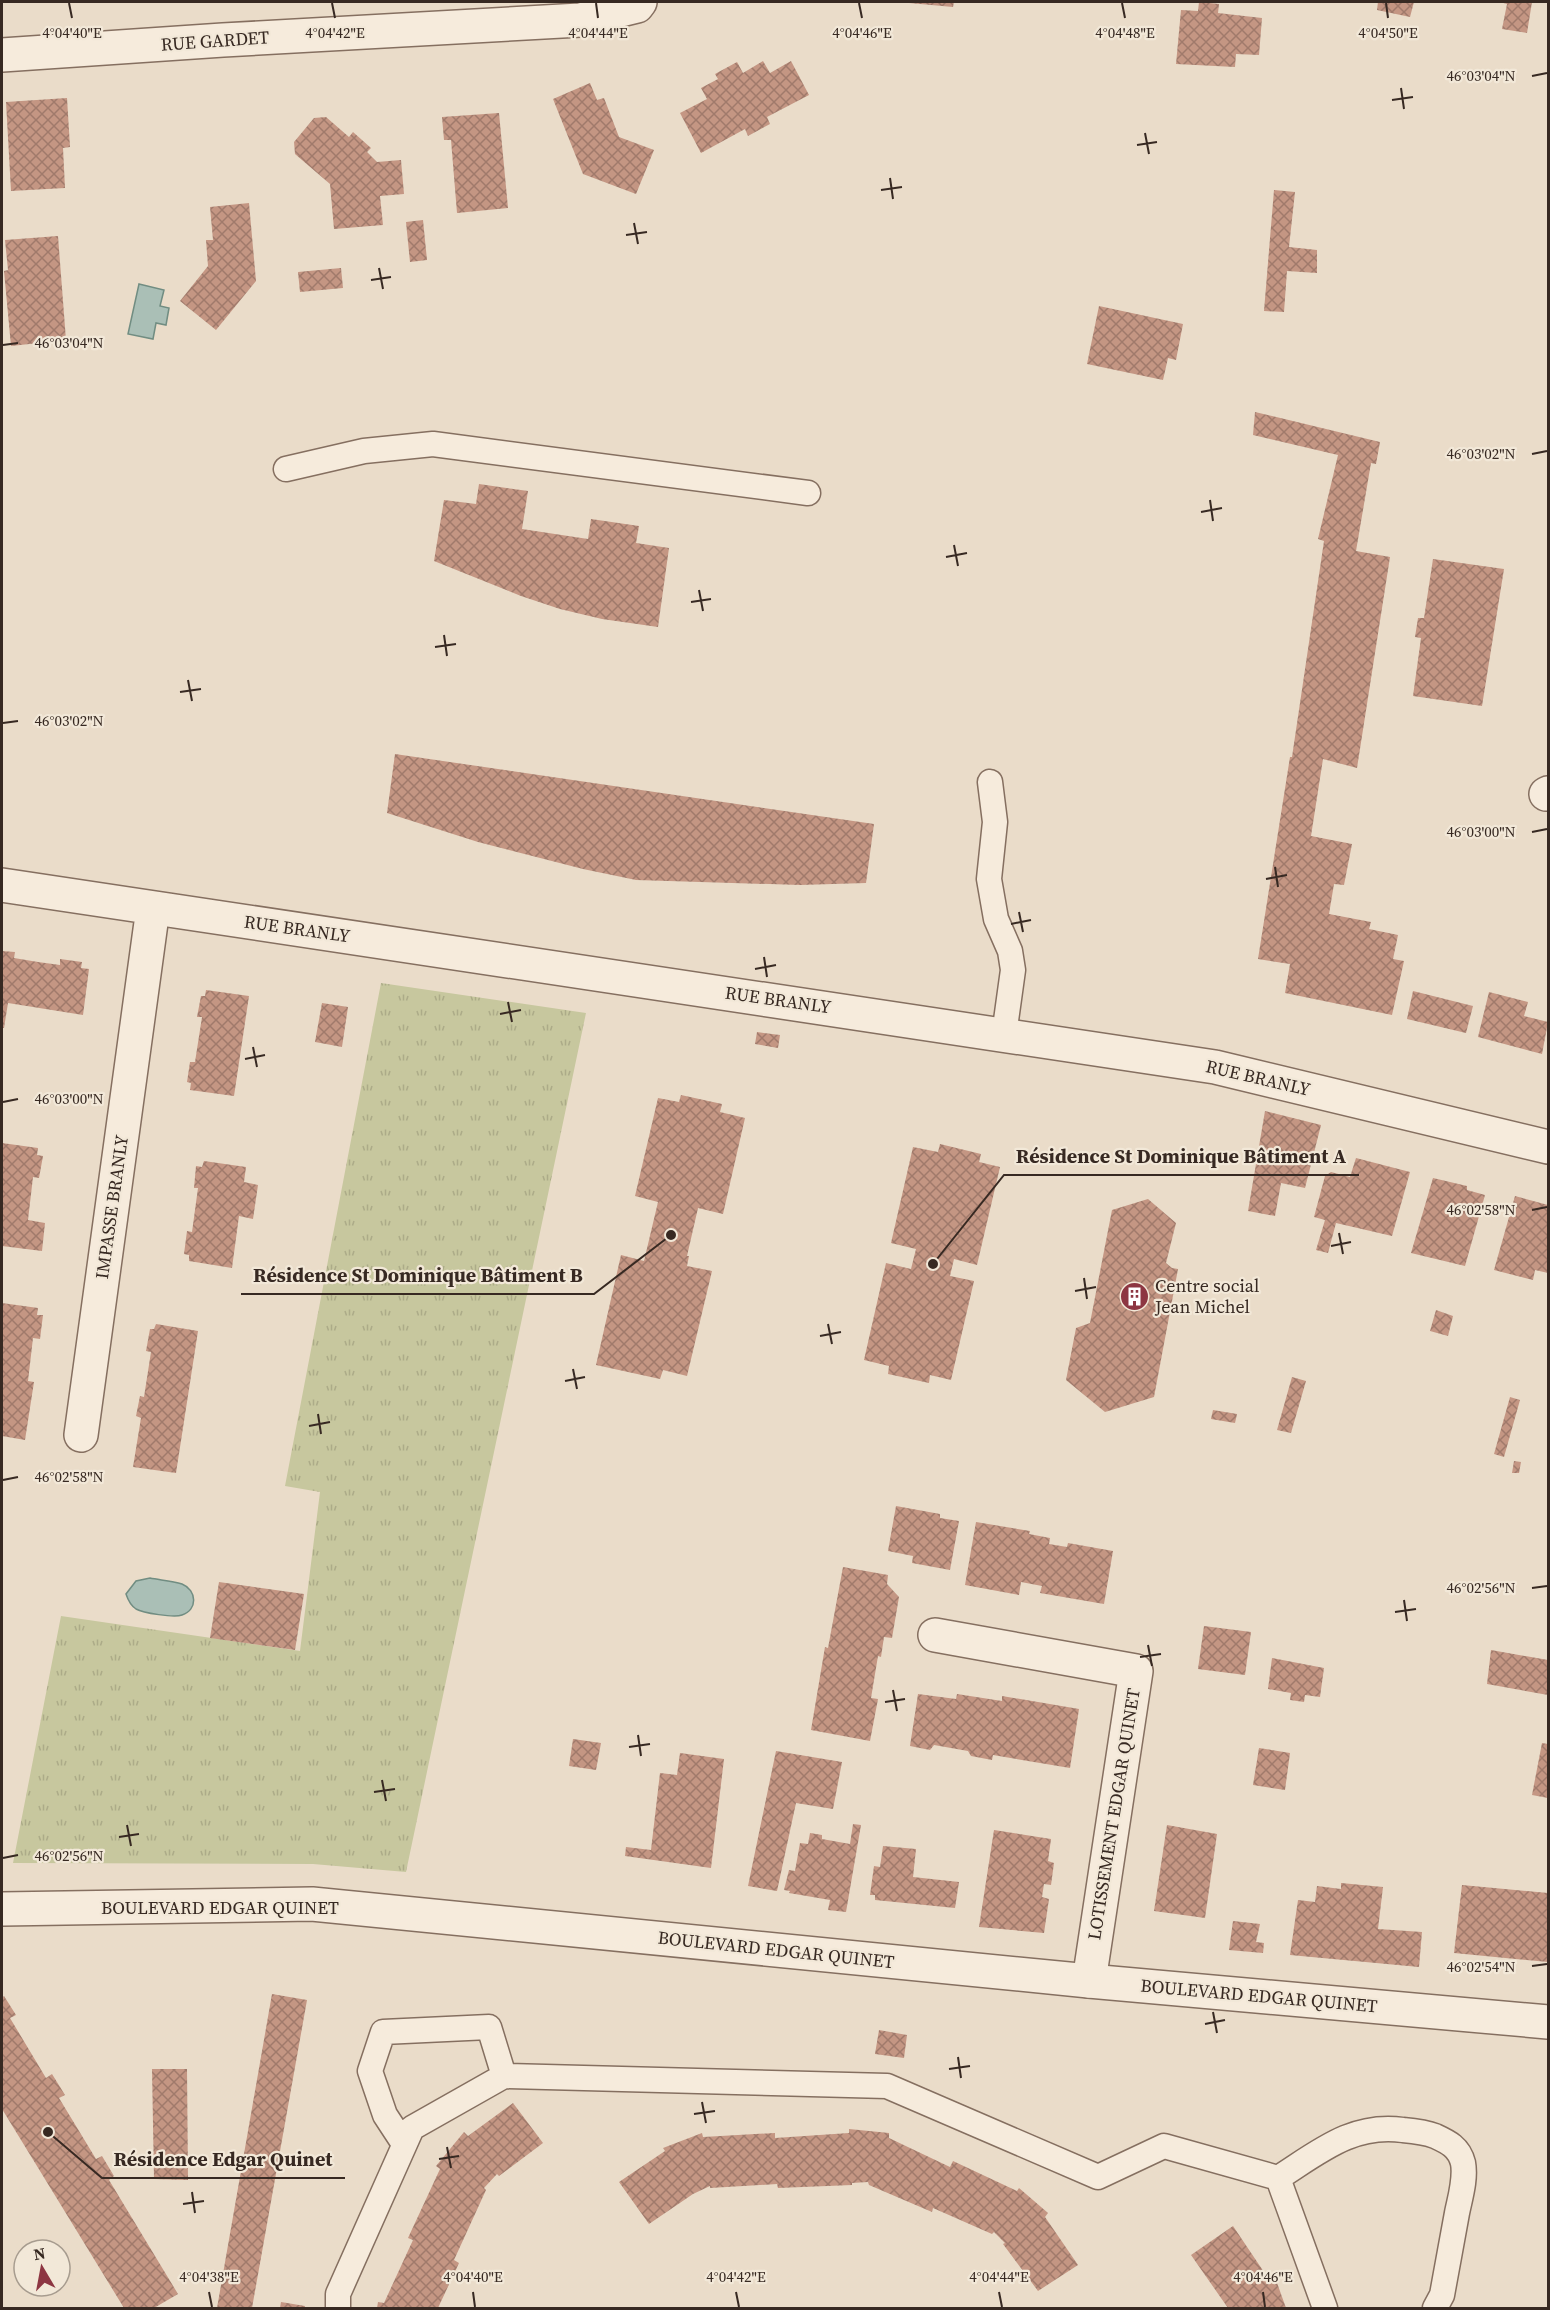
<svg xmlns="http://www.w3.org/2000/svg" width="1550" height="2310" font-family="'Source Serif 4',serif">
<style>
.grass{fill:url(#grass-tufts)}
.water{fill:#aabfb6;stroke:#718d82;stroke-width:1.5}
.building{fill:url(#building-cross-hatch)}
.lines{fill:none;stroke-linecap:round;stroke-linejoin:round}
.service-casing{stroke:#856f60;stroke-width:27}
.minor-casing{stroke:#856f60;stroke-width:36}
.tertiary-casing{stroke:#856f60;stroke-width:36}
.service{stroke:#f6ebdc;stroke-width:24}
.minor{stroke:#f6ebdc;stroke-width:33}
.tertiary{stroke:#f6ebdc;stroke-width:33}
.ticks{fill:none;stroke:#372922;stroke-width:2}
.labels{text-anchor:middle;stroke-width:4.5;stroke-linejoin:round;paint-order:stroke}
.street-label{font-size:18px;fill:#372922;stroke:#f2e8d8}
.poi-label{font-size:18px;fill:#372922;stroke:#f2e8d8;text-anchor:start}
.ticks-label{font-size:15px;text-anchor:middle;fill:#372922;stroke:#f2e8d8;stroke-width:4.5;stroke-linejoin:round;paint-order:stroke}
.leader{fill:none;stroke:#372922;stroke-width:2}
.callout-dot{fill:#372922;stroke:#f2e8d8;stroke-width:2}
.callout-label{font-size:20px;text-anchor:middle;font-weight:bold;fill:#372922;stroke:#f2e8d8;stroke-width:4.5;stroke-linejoin:round;paint-order:stroke}
</style>
<defs>
<pattern id="grass-tufts" width="24" height="20" patternUnits="userSpaceOnUse" patternTransform="scale(1.5)"><rect width="24" height="20" fill="#c7c79e"/><path d="M3 7l-1-3M5 7V3M7 7l1-3M15 17l-1-3M17 17v-4M19 17l1-3" fill="none" stroke="#acab88"/></pattern>
<pattern id="building-cross-hatch" width="8" height="8" patternUnits="userSpaceOnUse" patternTransform="scale(1.5)"><rect width="8" height="8" fill="#c49683"/><path d="M0 0l8 8M0 8l8-8" fill="none" stroke="#a07a6b"/></pattern>
</defs>
<rect width="100%" height="100%" fill="#eadcc9"/>
<path class="grass" d="M381 983 586 1013 406 1872 313 1864 13 1863 61 1616 300 1651 320 1492 285 1486Z"/>
<path class="water" d="M139 284 164 290 160 306 169 308 166 325 156 323 153 339 128 334Z
M150 1578C160 1580 172 1581 182 1584 197 1590 198 1610 182 1615 174 1618 143 1613 136 1609 130 1605 128 1600 126 1594L136 1581Z"/>
<path class="building" d="M909 2H954L953 7 909 3Z
M1199 2 1219 4 1218 13 1262 18 1259 55 1236 54 1235 67 1176 64 1181 10 1198 11Z
M1378 2H1414L1410 17 1377 10Z
M1500 2H1532L1527 33 1502 29 1507 4Z
M763 61 770 73 791 61 809 95 767 117 770 124 748 136 745 129 701 153 680 113 707 99 701 88 718 79 715 74 737 62 743 73Z
M590 83 597 100 604 98 619 137 654 150 636 194 583 174 553 99Z
M67 98 70 147 63 148 65 188 11 191 6 102Z
M499 113 508 208 457 213 451 140H444L442 117Z
M326 117 349 137 353 132 371 148 367 152 377 162 401 160 404 194 380 196 383 225 334 229 330 184 295 154 294 142 314 118Z
M1274 190 1295 192 1289 247 1317 250V273L1287 271 1284 312 1264 311Z
M249 203 256 281 216 330 180 301 208 266 206 240H213L210 207Z
M423 220 427 260 410 262 406 222Z
M58 236 66 340 11 346 4 271 8 270 5 240Z
M341 268 343 288 300 292 298 272Z
M1099 306 1183 324 1176 360 1168 358 1163 380 1087 364Z
M1255 412 1380 442 1376 464 1371 463 1356 551 1390 557 1357 768 1323 759 1311 836 1352 844 1344 885 1334 884 1329 914 1371 922 1369 929 1398 935 1393 959 1404 961 1392 1015 1285 993 1290 964 1258 959 1290 757H1292L1324 541 1318 539 1338 455 1253 435Z
M479 484 528 491 522 529 588 539 591 519 639 526 636 543 669 548 658 627 602 619 560 609 521 596 434 561 444 500 476 504Z
M1433 559 1504 569 1482 706 1413 696 1421 638 1415 637 1418 618H1424Z
M395 754 874 824 866 883 800 885 636 880 583 869 478 842 387 813Z
M2 951 15 952 14 958 38 962 60 965V959L82 962 81 968 89 969 83 1015 8 1003 4 1028H2Z
M206 990 249 996 234 1096 190 1090 191 1083 187 1082 190 1062H195L202 1017H197L201 996H205Z
M1413 991 1473 1006 1466 1033 1407 1019Z
M1489 992 1528 1002 1524 1016 1548 1022 1542 1054 1478 1037Z
M322 1003 348 1007 342 1047 315 1042Z
M757 1032 780 1035 778 1048 755 1044Z
M681 1095 722 1104 720 1112 745 1118 723 1214 698 1208 687 1256H689L687 1266 712 1271 687 1376 663 1370 660 1379 596 1365 621 1255 644 1261 658 1202 635 1196 658 1098 679 1102Z
M1265 1111 1321 1125 1305 1188 1281 1183 1275 1216 1248 1211Z
M2 1143 38 1148 37 1155 43 1156 39 1178 33 1177 28 1220 45 1223 42 1251 2 1246Z
M940 1144 981 1154 979 1162 1000 1167 977 1265 954 1259 950 1276 974 1281 951 1380 930 1375 929 1383 888 1374 889 1366 864 1360 886 1263 911 1269 916 1249 891 1243 913 1147 938 1152Z
M1356 1158 1410 1172 1392 1236 1336 1223 1328 1253 1316 1250 1325 1220 1314 1217 1325 1176 1331 1172 1350 1177Z
M204 1161 246 1167 244 1182 258 1185 253 1219 239 1216 232 1268 189 1261V1255L184 1254 187 1231 192 1232 198 1188H194L196 1166 202 1167Z
M1433 1178 1467 1186V1190L1485 1195 1465 1266 1411 1253Z
M1515 1196 1548 1205V1273L1535 1270 1533 1280 1494 1270Z
M1148 1199 1176 1223 1166 1263 1172 1268 1178 1269 1154 1397 1105 1412 1066 1380 1076 1328 1090 1323 1112 1210Z
M2 1303 38 1308 37 1315H43L40 1339 33 1338 28 1381 34 1382 25 1440 2 1436Z
M1436 1310 1453 1316 1448 1336 1430 1331Z
M156 1324 198 1331 176 1473 133 1467 141 1418 136 1416 140 1396 144 1397 151 1352 146 1351 150 1329H154Z
M1292 1377 1306 1381 1291 1433 1277 1430Z
M1510 1397 1520 1400 1504 1457 1494 1454Z
M1213 1410 1237 1414 1235 1423 1211 1419Z
M1514 1461 1521 1462 1519 1473H1512Z
M896 1506 940 1514V1518L959 1521 950 1570 912 1563 913 1556 888 1551Z
M976 1522 1030 1531 1029 1534 1050 1538 1049 1544 1067 1547 1068 1543 1113 1551 1104 1604 1040 1593 1042 1586 1021 1582 1019 1595 965 1585Z
M843 1567 888 1575 887 1584 899 1597 892 1638 884 1637 881 1657 878 1656 871 1698 878 1699 870 1741 811 1730 825 1647 828 1648Z
M219 1582 304 1594 295 1650 210 1638Z
M1204 1626 1251 1632 1245 1675 1198 1669Z
M1491 1650 1548 1660V1695L1487 1684Z
M1272 1658 1324 1668 1320 1697 1305 1695 1304 1702 1290 1700 1291 1693 1268 1689Z
M918 1694 956 1699 957 1694 1002 1701V1696L1079 1709 1070 1768 993 1755 992 1760 971 1756 968 1751 934 1745 930 1750 910 1746Z
M573 1739 601 1743 596 1770 569 1766Z
M1542 1743 1548 1744V1798L1532 1795Z
M1259 1748 1290 1753 1285 1790 1253 1785Z
M776 1751 842 1762 833 1809 796 1803 777 1891 748 1886Z
M680 1753 724 1759 711 1868 625 1856 626 1847 651 1850 660 1773 677 1775Z
M853 1824 861 1825 846 1912 828 1910 830 1900 789 1893 790 1891 784 1890 789 1870 795 1871 800 1843 808 1844 810 1833 822 1835V1839L850 1844Z
M1167 1825 1217 1834 1205 1918 1154 1911Z
M994 1830 1051 1839 1048 1861 1054 1863 1051 1885 1044 1884 1042 1897 1049 1899 1044 1933 979 1927Z
M883 1846 916 1849 913 1877 959 1882 955 1908 875 1900V1895H870L874 1866 880 1867Z
M1341 1883 1383 1887 1378 1929 1422 1932 1419 1967 1290 1955 1298 1900 1315 1902 1317 1886 1341 1889Z
M1462 1885 1548 1893V1962L1454 1953Z
M1233 1921 1260 1924 1256 1942 1264 1943 1263 1953 1229 1950Z
M272 1994 307 2000 252 2308H217Z
M4 1996 16 2015 10 2018 46 2078 52 2074 65 2095 59 2098 96 2159 102 2156 114 2176 109 2180 178 2294 154 2308H124L2 2109V1998Z
M879 2030 907 2035 904 2058 875 2054Z
M152 2069H187L188 2180 154 2179Z
M513 2103 543 2143 499 2176 497 2174 484 2188 486 2190 454 2260 459 2263 438 2308H377L378 2302 384 2303 413 2240 408 2238 440 2169 436 2166 464 2132 468 2136Z
M849 2129 889 2133V2138L950 2167 953 2161 1017 2191 1019 2188 1048 2213 1045 2217 1078 2265 1038 2291 1003 2244 1005 2243 994 2232 992 2234 933 2208 932 2212 869 2185 868 2182 852 2183V2185L778 2188 777 2184 710 2188V2186L693 2194 649 2224 619 2182 665 2151 663 2148 702 2133 703 2137 775 2133V2138L849 2133Z
M1233 2226 1270 2281 1276 2280 1286 2308H1228L1191 2255Z
M281 2302 305 2306V2308H280Z"/>
<g class="lines">
<defs>
<path id="service" d="M286 469 364 451 433 444 808 493
M990 782 995 822 989 879 996 919 1010 951 1013 970 1004 1035
M404 2144 385 2115 370 2071 383 2032 489 2027 504 2076
M1278 2178C1319 2152 1352 2123 1403 2130 1414 2131 1425 2132 1435 2136 1448 2142 1459 2147 1463 2163 1466 2179 1460 2198 1457 2213 1452 2240 1447 2268 1442 2295L1435 2308
M338 2308V2294L412 2128 504 2076 887 2086 1098 2177 1164 2146 1278 2178 1325 2308"/>
<path id="minor" d="M2 55 223 40 580 20 637 6 640 2
M1546 794 1548 793
M2 885 1215 1067 1548 1147
M81 1435 153 908
M935 1635 1136 1671 1089 1981"/>
<path id="tertiary" d="M2 1909 312 1904 1089 1981 1548 2022"/>
</defs>
<use href="#service" class="service-casing"/>
<use href="#minor" class="minor-casing"/>
<use href="#tertiary" class="tertiary-casing"/>
<use href="#service" class="service"/>
<use href="#minor" class="minor"/>
<use href="#tertiary" class="tertiary"/>
</g>
<path class="ticks" d="M69 3 72 18M332 3 335 18M596 3 598 18M859 3 862 18M1122 3 1125 18M1386 3 1388 18M1532 76 1547 73M1401 88 1404 109M1392 100 1413 97M1145 133 1149 154M1137 145 1157 142M890 178 893 199M881 190 902 187M634 223 638 244M626 235 647 232M379 268 383 289M371 280 391 277M3 345 18 343M1532 454 1547 451M1210 500 1213 521M1201 512 1222 508M954 545 958 566M946 557 967 553M699 590 703 611M691 602 711 599M444 635 447 656M435 647 456 644M188 680 192 701M180 692 201 689M3 723 18 721M1532 832 1547 829M1275 867 1278 887M1266 879 1287 875M1019 912 1023 932M1011 924 1031 920M764 957 767 977M755 969 776 965M508 1002 512 1022M500 1014 521 1010M253 1047 257 1067M245 1059 265 1055M3 1102 18 1099M1532 1210 1547 1207M1339 1233 1343 1254M1331 1246 1351 1242M1084 1278 1087 1299M1075 1291 1096 1287M828 1324 832 1344M820 1336 841 1332M573 1369 577 1389M565 1381 585 1377M318 1414 321 1434M309 1426 330 1422M3 1480 18 1477M1532 1588 1547 1586M1404 1600 1407 1621M1395 1612 1416 1609M1148 1645 1152 1666M1140 1657 1161 1654M893 1690 897 1711M885 1702 905 1699M638 1735 641 1756M629 1747 650 1744M382 1780 386 1801M374 1792 395 1789M127 1825 131 1846M119 1837 139 1834M3 1858 18 1855M1532 1966 1547 1964M1213 2012 1217 2033M1205 2024 1225 2020M958 2057 961 2078M949 2069 970 2066M702 2102 706 2123M694 2114 715 2111M447 2147 451 2168M439 2159 459 2156M192 2192 195 2213M183 2204 204 2201M209 2292 212 2307M473 2292 475 2307M736 2292 739 2307M999 2292 1002 2307M1263 2292 1265 2307"/>
<defs>
<symbol id="building-disc" viewBox="-11 -11 22 22"><circle r="9.5" fill="#8d3642" stroke="#f2e8d8"/><path d="M-4-6H4V6H1V3H-1V6H-4ZM-2.5-4.3h1.7v1.8h-1.7ZM.8-4.3h1.7v1.8H.8ZM-2.5-1h1.7V.8h-1.7ZM.8-1h1.7V.8H.8Z" fill="#fff"/></symbol>
</defs>
<g fill-rule="evenodd">
<use href="#building-disc" x="1118" y="1280" width="33" height="33"/>
</g>
<g class="labels">
<g class="street-label">
<text transform="translate(215 41) rotate(-4)" y="6">RUE GARDET</text>
<text transform="translate(297 929) rotate(8)" y="6">RUE BRANLY</text>
<text transform="translate(778 1000) rotate(8)" y="6">RUE BRANLY</text>
<text transform="translate(1258 1078) rotate(13)" y="6">RUE BRANLY</text>
<text transform="translate(112 1207) rotate(-82)" y="6">IMPASSE BRANLY</text>
<text transform="translate(1114 1814) rotate(-81)" y="6">LOTISSEMENT EDGAR QUINET</text>
<text x="220" y="1914">BOULEVARD EDGAR QUINET</text>
<text transform="translate(776 1950) rotate(6)" y="6">BOULEVARD EDGAR QUINET</text>
<text transform="translate(1259 1996) rotate(5)" y="6">BOULEVARD EDGAR QUINET</text>
</g>
<g class="poi-label">
<text x="1155" y="1292">Centre social<tspan x="1155" dy="21">Jean Michel</tspan></text>
</g>
</g>
<g class="ticks-label">
<text x="72" y="38">4°04'40"E</text>
<text x="335" y="38">4°04'42"E</text>
<text x="598" y="38">4°04'44"E</text>
<text x="862" y="38">4°04'46"E</text>
<text x="1125" y="38">4°04'48"E</text>
<text x="1388" y="38">4°04'50"E</text>
<text x="1481" y="81">46°03'04"N</text>
<text x="69" y="348">46°03'04"N</text>
<text x="1481" y="459">46°03'02"N</text>
<text x="69" y="726">46°03'02"N</text>
<text x="1481" y="837">46°03'00"N</text>
<text x="69" y="1104">46°03'00"N</text>
<text x="1481" y="1215">46°02'58"N</text>
<text x="69" y="1482">46°02'58"N</text>
<text x="1481" y="1593">46°02'56"N</text>
<text x="69" y="1861">46°02'56"N</text>
<text x="1481" y="1972">46°02'54"N</text>
<text x="209" y="2282">4°04'38"E</text>
<text x="473" y="2282">4°04'40"E</text>
<text x="736" y="2282">4°04'42"E</text>
<text x="999" y="2282">4°04'44"E</text>
<text x="1263" y="2282">4°04'46"E</text>
</g>
<path class="leader" d="M933 1264L1004 1175H1359M671 1235L594 1294H241M48 2132L102 2178H345"/>
<g class="callout-dot">
<circle cx="933" cy="1264" r="6"/>
<circle cx="671" cy="1235" r="6"/>
<circle cx="48" cy="2132" r="6"/>
</g>
<g class="callout-label">
<text x="1181" y="1163">Résidence St Dominique Bâtiment A</text>
<text x="418" y="1282">Résidence St Dominique Bâtiment B</text>
<text x="223" y="2166">Résidence Edgar Quinet</text>
</g>
<rect width="1550" height="2310" fill="none" stroke="#372922" stroke-width="6"/>
<g transform="translate(42 2268) rotate(350)"><circle r="28" fill="#f2e8d8" stroke="#a79c8f" stroke-width="1.5"/>
<path d="M0-4.5L10 22L0 15L-10 22Z" fill="#8d3642"/>
<text y="-9" font-size="16" font-weight="bold" text-anchor="middle" fill="#372922">N</text>
</g>
</svg>
